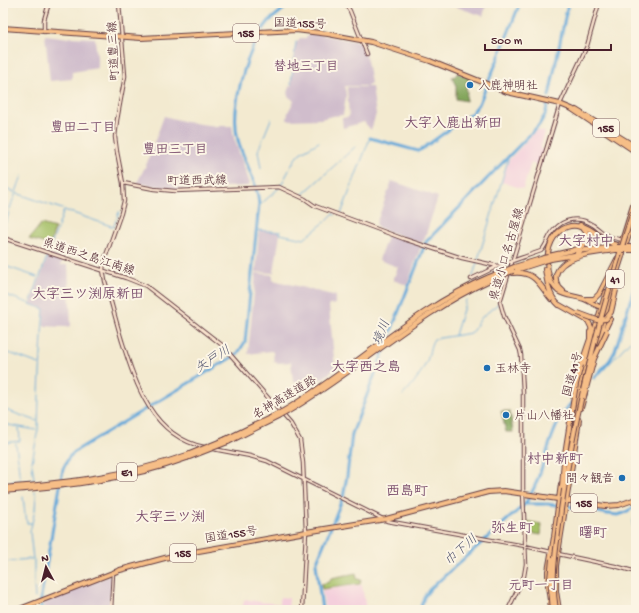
<svg xmlns="http://www.w3.org/2000/svg" width="639" height="613" font-family="'Gochi Hand','Klee One',sans-serif">
<style>
.built{fill:#f4cfdc}
.industrial{fill:#d0bdcc}
.green{fill:#a4bf66;stroke:#776f48}
.forest{fill:#83a65b;stroke:#666243}
.lines{fill:none;stroke-linecap:round;stroke-linejoin:round}
.stream{stroke:#64a8d9;stroke-width:1}
.river{stroke:#64a8d9;stroke-width:3}
.secondary-casing{stroke:#633d44;stroke-width:4.5}
.highway-casing{stroke:#633d44;stroke-width:6}
.secondary{stroke:#fbe5cf;stroke-width:2.5}
.highway{stroke:#f6be87;stroke-width:4}
.highway-bridge-casing{stroke:#633d44;stroke-width:6;stroke-linecap:butt}
.highway-bridge{stroke:#f6be87;stroke-width:4}
.poi-dot{fill:#1f6fb2;stroke:#fcf5e5;stroke-width:1.5}
.labels{text-anchor:middle;stroke-width:4;stroke-linejoin:round;paint-order:stroke}
.shield{fill:#fcf5e5;stroke:#7f5f63;stroke-width:1}
.shield-label{font-size:11px;font-weight:bold;fill:#4a1f2b}
.street-label{font-size:12px;fill:#4a1f2b;stroke:#fcf5e5}
.poi-label{font-size:12px;fill:#4a1f2b;stroke:#fcf5e5;text-anchor:start}
.neighbourhood-label{font-size:13px;font-weight:bold;fill:#7b4e6d;stroke:#fcf5e5}
.water-label{font-size:13px;font-style:italic;fill:#545671;stroke:#fcf5e5}
.quarter-label{font-size:14px;font-weight:bold;fill:#7b4e6d;stroke:#fcf5e5}
</style>
<rect width="100%" height="100%" fill="#fcf5e5"/>
<filter id="ink" filterUnits="userSpaceOnUse"><feTurbulence type="fractalNoise" baseFrequency=".025" numOctaves="2"/><feDisplacementMap in="SourceGraphic" scale="8" xChannelSelector="R" yChannelSelector="G"/><feConvolveMatrix kernelMatrix="1 2 1 2 8 2 1 2 1" color-interpolation-filters="sRGB"/></filter>
<filter id="wash" filterUnits="userSpaceOnUse"><feTurbulence type="fractalNoise" baseFrequency=".012" numOctaves="4" result="noise"/><feDisplacementMap in="SourceGraphic" scale="16" xChannelSelector="R" yChannelSelector="G"/><feGaussianBlur stdDeviation="0.9" result="paint"/><feColorMatrix in="noise" values="0 0 0 0 0 0 0 0 0 0 0 0 0 0 0 0 0 1.4 0 .05"/><feComposite in="paint" operator="in"/></filter>
<g filter="url(#wash)">
<rect width="100%" height="100%" fill="#f3ead0"/>
<path class="built" d="M537 130 545 132 540 149 545 150 540 166 531 163 523 189 502 182 509 160Z
M362 585 366 610H325L322 590Z
M280 597 289 598 288 610H244L242 607 245 599 260 602 280 604Z"/>
<path class="industrial" d="M445 3H487L483 16Z
M310 33 359 42 363 45 366 55 371 83 366 86H345L346 97 343 115 332 116 321 119 287 120 288 112 294 101 288 96 289 86H291L295 45 300 38H306Z
M45 35 69 38 71 37 95 38 98 68 72 72V79L50 81Z
M347 87H372L376 114 371 130 364 122 343 128 342 118 349 117Z
M164 116 186 122 215 126H232L234 138 250 184 248 186 175 189 137 183 147 163Z
M392 181 438 197 424 240 421 243 377 227 376 224Z
M259 230 279 232 280 234 274 272 273 273 256 272Z
M388 234 421 246 407 285 393 280 398 267 379 260Z
M49 254 63 259 61 265H68L71 326 64 327 44 326V309L31 304Z
M256 273 273 275V280L336 296V304L329 305 335 369 322 379 293 382 291 362 278 363 274 362 273 352 271 351 248 354Z
M109 576 112 577 109 610H44V601Z"/>
<path class="green" d="M41 224 55 228 50 245 29 239Z
M524 521 542 524 541 535 524 532Z
M356 573 357 579 361 580 360 584 322 589 321 584 329 582 331 578Z"/>
<path class="forest" d="M458 73 473 79 472 82 468 81 466 85 467 92 466 101 456 99V86L452 77 455 76Z
M501 411H510L513 432H506Z"/>
<g class="lines">
<path class="stream" d="M6 8 9 3
M3 14 5 10
M291 84 296 42
M261 168 258 151 271 119
M3 188 14 192
M16 192 22 176
M16 193 62 209
M15 195V194
M302 195 355 147
M12 202 15 196
M259 206 280 187 295 159 300 153 319 142
M9 211 12 203
M341 214 370 138
M117 218 119 212
M6 222 9 212
M114 226 116 220
M58 227 64 210 114 227
M3 229 5 224
M257 230 281 232 280 234 304 239 326 221 333 214 335 215
M49 251 57 229
M5 266 37 277
M473 276 508 160
M3 294 28 303
M42 333 44 309 30 304 48 254
M455 335 466 300
M3 351 10 354
M12 354 39 364
M597 375 601 373 630 341
M39 393 42 335
M403 395C412 386 420 375 426 363 430 355 429 346 434 339L471 333 482 317 499 303
M3 409 37 421
M3 424 36 430
M36 439 38 430 39 395
M4 443 20 441 19 428
M16 443V444
M16 445 18 460
M18 462 20 481
M32 462 36 441
M32 464 34 479
M12 481H19
M24 481 33 480
M9 482H10
M35 491V493
M23 497 25 514
M26 515 27 523H31
M631 536 633 528 632 520 636 516
M3 554 4 562
M33 559 30 532 35 510 36 495
M18 560 32 559
M34 560V582
M3 562 16 561
M34 584 35 598"/>
<path class="river" d="M263 29 269 21 291 3
M501 51 520 3
M549 96 568 3
M370 138 418 151 422 149 472 113 479 104 500 54
M389 336 426 242 539 125 545 115 548 103
M594 378 610 360 615 351 636 282
M525 504H545
M547 504 557 505
M568 506 577 508
M578 508 608 514
M626 512 636 506
M609 514 618 515 624 513
M41 610V596L63 469 69 457 77 450 229 359 238 353 245 342 259 204C257 181 244 162 238 140 230 110 244 60 260 34
M322 610 316 564 343 497 347 476 352 434 386 345
M420 610 424 597 430 589 525 504C547 472 546 429 573 401"/>
</g>
</g>
<g filter="url(#ink)">
<g class="lines">
<defs>
<path id="secondary" d="M119 3 125 76 117 120 115 137 117 152 123 183 124 201 121 213 104 261 103 270 105 281C111 301 116 321 122 341 136 385 152 436 204 447
M345 3 350 11 367 54
M44 32V20L49 3
M123 183 154 189 175 191 279 187 305 199 315 206 404 239 462 258 498 266
M3 238 126 278 146 286 222 345 291 424 300 440 303 463 306 532 302 610
M471 279 498 266 541 251C547 245 548 236 554 230 564 218 580 216 593 225 598 228 602 233 608 236 613 238 618 239 623 240
M213 449 250 456 267 461 387 521 525 546 551 552
M558 554 615 566 636 572
M111 610 113 573
M508 610 524 576 526 564 523 492V392L521 355 520 350 504 316 500 302 560 104 587 46 599 3"/>
<path id="highway" d="M3 28 141 38 296 30 328 34 371 42 430 61 507 92 560 104 572 109 636 152
M576 110 636 147
M580 225C595 229 602 242 617 245
M620 247 636 196
M576 251 617 247
M549 256C561 252 583 252 588 238 587 227 576 224 567 227 544 235 541 276 558 291 565 296 576 296 584 299 589 301 593 304 598 306
M551 259 580 254
M514 267 544 258
M545 269C547 282 549 296 559 305
M513 271 544 261
M513 273C536 271 539 285 551 299
M563 291C558 287 555 281 556 275 561 254 598 253 615 250
M586 299H594L599 294 617 259
M558 304 588 321 591 327 592 335
M600 340 610 319
M593 359 618 269 636 213
M581 365 590 339V332
M575 401 584 365 606 292
M581 408 585 393
M285 410C354 369 415 308 489 277
M287 412C357 371 416 314 490 280
M226 439 276 415
M228 442 278 417
M565 473 580 391
M3 488C66 483 128 476 187 455
M3 491C65 486 128 480 187 458
M551 608 548 586V571L554 537 561 484
M17 610 120 570 176 555 306 532 386 519 488 492 504 491 605 506 619 505 636 499
M559 610 556 591V566L579 420"/>
</defs>
<use href="#secondary" class="secondary-casing"/>
<use href="#highway" class="highway-casing"/>
<use href="#secondary" class="secondary"/>
<use href="#highway" class="highway"/>
<defs>
<path id="highway-bridge" d="M617 247H636
M616 250H636
M544 258 549 257
M544 261 551 259
M489 277 514 267
M490 280 513 271
M578 313 597 320 606 319 611 312 616 290
M584 396 594 359 607 331
M276 415 285 410
M278 417 287 412
M187 455 226 439
M187 458 228 442
M562 487 564 460 576 384 581 365
M552 559 550 579 553 610
M556 610C550 576 557 544 561 510 575 409 601 309 633 212"/>
</defs>
<use href="#highway-bridge" class="highway-bridge-casing"/>
<use href="#highway-bridge" class="highway-bridge"/>
</g>
</g>
<g class="poi-dot">
<circle cx="470" cy="85" r="4"/>
<circle cx="487" cy="368" r="4"/>
<circle cx="506" cy="415" r="4"/>
<circle cx="622" cy="478" r="4"/>
</g>
<g class="labels">
<g class="shield">
<rect x="233" y="24" width="26" height="18" rx="3"/>
<rect x="593" y="119" width="26" height="18" rx="3"/>
<rect x="606" y="270" width="18" height="18" rx="3"/>
<rect x="117" y="463" width="20" height="18" rx="3"/>
<rect x="571" y="494" width="26" height="18" rx="3"/>
<rect x="170" y="544" width="26" height="18" rx="3"/>
</g>
<g class="shield-label">
<text x="246" y="37">155</text>
<text x="606" y="132">155</text>
<text x="615" y="283">41</text>
<text x="127" y="476">E1</text>
<text x="584" y="507">155</text>
<text x="183" y="557">155</text>
</g>
<g class="street-label">
<text transform="translate(300 23) rotate(2)" y="4">国道155号</text>
<text transform="translate(113 51) rotate(-93)" y="4">町道豊三線</text>
<text transform="translate(197 180) rotate(-1)" y="4">町道西武線</text>
<text transform="translate(506 254) rotate(-74)" y="4">県道小口名古屋線</text>
<text transform="translate(89 256) rotate(18)" y="4">県道西之島江南線</text>
<text transform="translate(572 374) rotate(-75)" y="4">国道41号</text>
<text transform="translate(284 397) rotate(-31)" y="4">名神高速道路</text>
<text transform="translate(231 534) rotate(-9)" y="4">国道155号</text>
</g>
<g class="poi-label">
<text x="478" y="89">入鹿神明社</text>
<text x="495" y="372">玉林寺</text>
<text x="514" y="419">片山八幡社</text>
<text x="614" y="482" text-anchor="end">間々観音</text>
</g>
<g class="neighbourhood-label">
<text x="306" y="70">替地三丁目</text>
<text x="83" y="131">豊田二丁目</text>
<text x="175" y="153">豊田三丁目</text>
<text x="541" y="589">元町一丁目</text>
</g>
<g class="water-label">
<text transform="translate(380 332) rotate(-69)" y="5">境川</text>
<text transform="translate(212 358) rotate(-33)" y="5">矢戸川</text>
<text transform="translate(460 549) rotate(-42)" y="5">巾下川</text>
</g>
<g class="quarter-label">
<text x="453" y="127">大字入鹿出新田</text>
<text x="586" y="245">大字村中</text>
<text x="88" y="298">大字三ツ渕原新田</text>
<text x="366" y="371">大字西之島</text>
<text x="555" y="463">村中新町</text>
<text x="407" y="495">西島町</text>
<text x="170" y="521">大字三ツ渕</text>
<text x="512" y="532">弥生町</text>
<text x="593" y="537">曙町</text>
</g>
</g>
<rect width="639" height="613" fill="none" stroke="#fcf5e5" stroke-width="16"/>
<g transform="translate(46 567) rotate(353)" stroke="#fcf5e5" stroke-width="3" paint-order="stroke">
<path d="M0-3L7 15L0 10L-7 15Z" fill="#4a1f2b"/>
<text y="-6" font-size="11" font-weight="bold" text-anchor="middle" fill="#4a1f2b">N</text>
</g>
<path d="M485 44v6h126v-6" fill="none" stroke="#4a1f2b" stroke-width="2"/>
<text x="491" y="44" font-size="12" fill="#4a1f2b" stroke="#fcf5e5" stroke-width="3" paint-order="stroke">500 m</text>
</svg>
